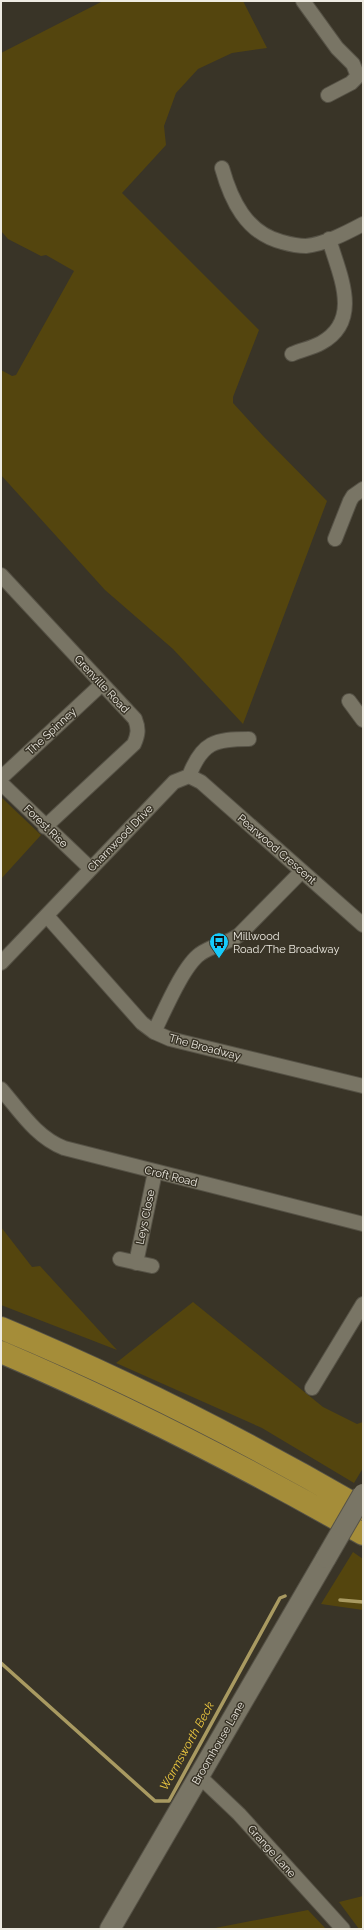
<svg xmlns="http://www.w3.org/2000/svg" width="364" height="1930" font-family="Raleway,sans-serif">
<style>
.green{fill:#54450e}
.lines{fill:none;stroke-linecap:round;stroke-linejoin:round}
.stream{stroke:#a99a61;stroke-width:3.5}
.street-casing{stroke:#565246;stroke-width:16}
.secondary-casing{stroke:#565246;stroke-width:22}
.highway-casing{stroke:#565246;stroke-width:24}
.street{stroke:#797565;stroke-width:14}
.secondary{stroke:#797565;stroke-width:20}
.highway{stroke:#a58d39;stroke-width:22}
.secondary-bridge-casing{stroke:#565246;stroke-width:22;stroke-linecap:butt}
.secondary-bridge{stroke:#797565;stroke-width:20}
.labels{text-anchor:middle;stroke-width:3;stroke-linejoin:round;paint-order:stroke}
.street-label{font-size:11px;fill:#eeebe2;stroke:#393427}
.poi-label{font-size:11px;fill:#eeebe2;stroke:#393427;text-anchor:start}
.water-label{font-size:12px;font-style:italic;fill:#edc83f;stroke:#393427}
</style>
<rect width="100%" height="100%" fill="#393427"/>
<path class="green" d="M103 1H243L267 48 232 53 198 69 176 93 164 126 166 145 122 193 259 330 233 397V403L264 437 327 501 243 724 173 649 105 590 1 475V370L12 376 16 375 74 271 46 255 41 256 8 239 1 231V53Z
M1 797 41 835 1 879Z
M1 1227 32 1267 40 1266 117 1350 1 1305Z
M193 1302 323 1407 357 1424 363 1422V1468L354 1483 262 1428 116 1363Z
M353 1552 363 1559V1610L321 1604Z
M363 1896V1929H359L339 1902Z
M308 1910 326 1929H210Z"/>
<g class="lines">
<path class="stream" d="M340 1600 363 1602
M1 1663 155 1801H169L280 1598 285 1596"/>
<defs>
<path id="street" d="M303 1 337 48 353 64 357 74 356 78 351 83 328 95
M222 168C231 200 246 233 282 242 289 244 298 246 306 246 325 244 346 233 363 224
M292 354C301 350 312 348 321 343 363 320 339 274 329 239
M335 539 350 501 353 496 363 489
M1 575 135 719C139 729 138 735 134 744L45 827
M349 701 363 720
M189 776 201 782 363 925
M189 776C202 742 215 739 249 739
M1 778 102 684
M1 783 91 869
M47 916 142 1023 154 1032 170 1039 363 1086
M1 963 174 782 189 776
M154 1032C164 1012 183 966 200 954 212 945 227 944 239 935L302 871
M1 1089C20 1111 36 1137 64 1148L363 1224
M120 1259 152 1266
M136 1263 155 1172
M312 1388 363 1304
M199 1776 239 1814 343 1929"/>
<path id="secondary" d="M110 1929 326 1558"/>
<path id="highway" d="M1 1328C126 1380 246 1441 363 1509
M1 1352C125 1405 246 1467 363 1534"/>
</defs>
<use href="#street" class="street-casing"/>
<use href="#secondary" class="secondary-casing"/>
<use href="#highway" class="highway-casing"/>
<use href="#street" class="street"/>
<use href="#secondary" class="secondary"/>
<use href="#highway" class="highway"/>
<defs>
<path id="secondary-bridge" d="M326 1558 363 1494"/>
</defs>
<use href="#secondary-bridge" class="secondary-bridge-casing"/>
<use href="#secondary-bridge" class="secondary-bridge"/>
</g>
<defs>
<symbol id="bus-pin" viewBox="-11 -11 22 30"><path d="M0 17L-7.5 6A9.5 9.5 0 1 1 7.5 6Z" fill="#16cafb" stroke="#393427"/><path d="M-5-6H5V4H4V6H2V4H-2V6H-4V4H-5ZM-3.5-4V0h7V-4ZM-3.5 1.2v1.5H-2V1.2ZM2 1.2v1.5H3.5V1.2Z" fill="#111"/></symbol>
</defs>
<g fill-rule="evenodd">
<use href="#bus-pin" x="208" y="931" width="22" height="30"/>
</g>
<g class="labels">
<g class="street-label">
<text transform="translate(102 684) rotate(47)" y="4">Grenville Road</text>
<text transform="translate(51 731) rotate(-43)" y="4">The Spinney</text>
<text transform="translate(46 826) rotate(44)" y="4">Forest Rise</text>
<text transform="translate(120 838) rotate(-46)" y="4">Charnwood Drive</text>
<text transform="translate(277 849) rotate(41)" y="4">Pearwood Crescent</text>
<text transform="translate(205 1047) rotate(15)" y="4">The Broadway</text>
<text transform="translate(171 1176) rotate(14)" y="4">Croft Road</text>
<text transform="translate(145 1217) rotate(-78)" y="4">Leys Close</text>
<text transform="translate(218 1743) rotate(-60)" y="4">Broomhouse Lane</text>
<text transform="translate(272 1851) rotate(48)" y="4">Grange Lane</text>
</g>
<g class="poi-label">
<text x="233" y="940">Millwood<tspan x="233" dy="13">Road/The Broadway</tspan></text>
</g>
<g class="water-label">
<text transform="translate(187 1746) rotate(-61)" y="4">Warmsworth Beck</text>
</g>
</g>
<rect width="364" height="1930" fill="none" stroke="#eeebe2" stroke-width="4"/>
</svg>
